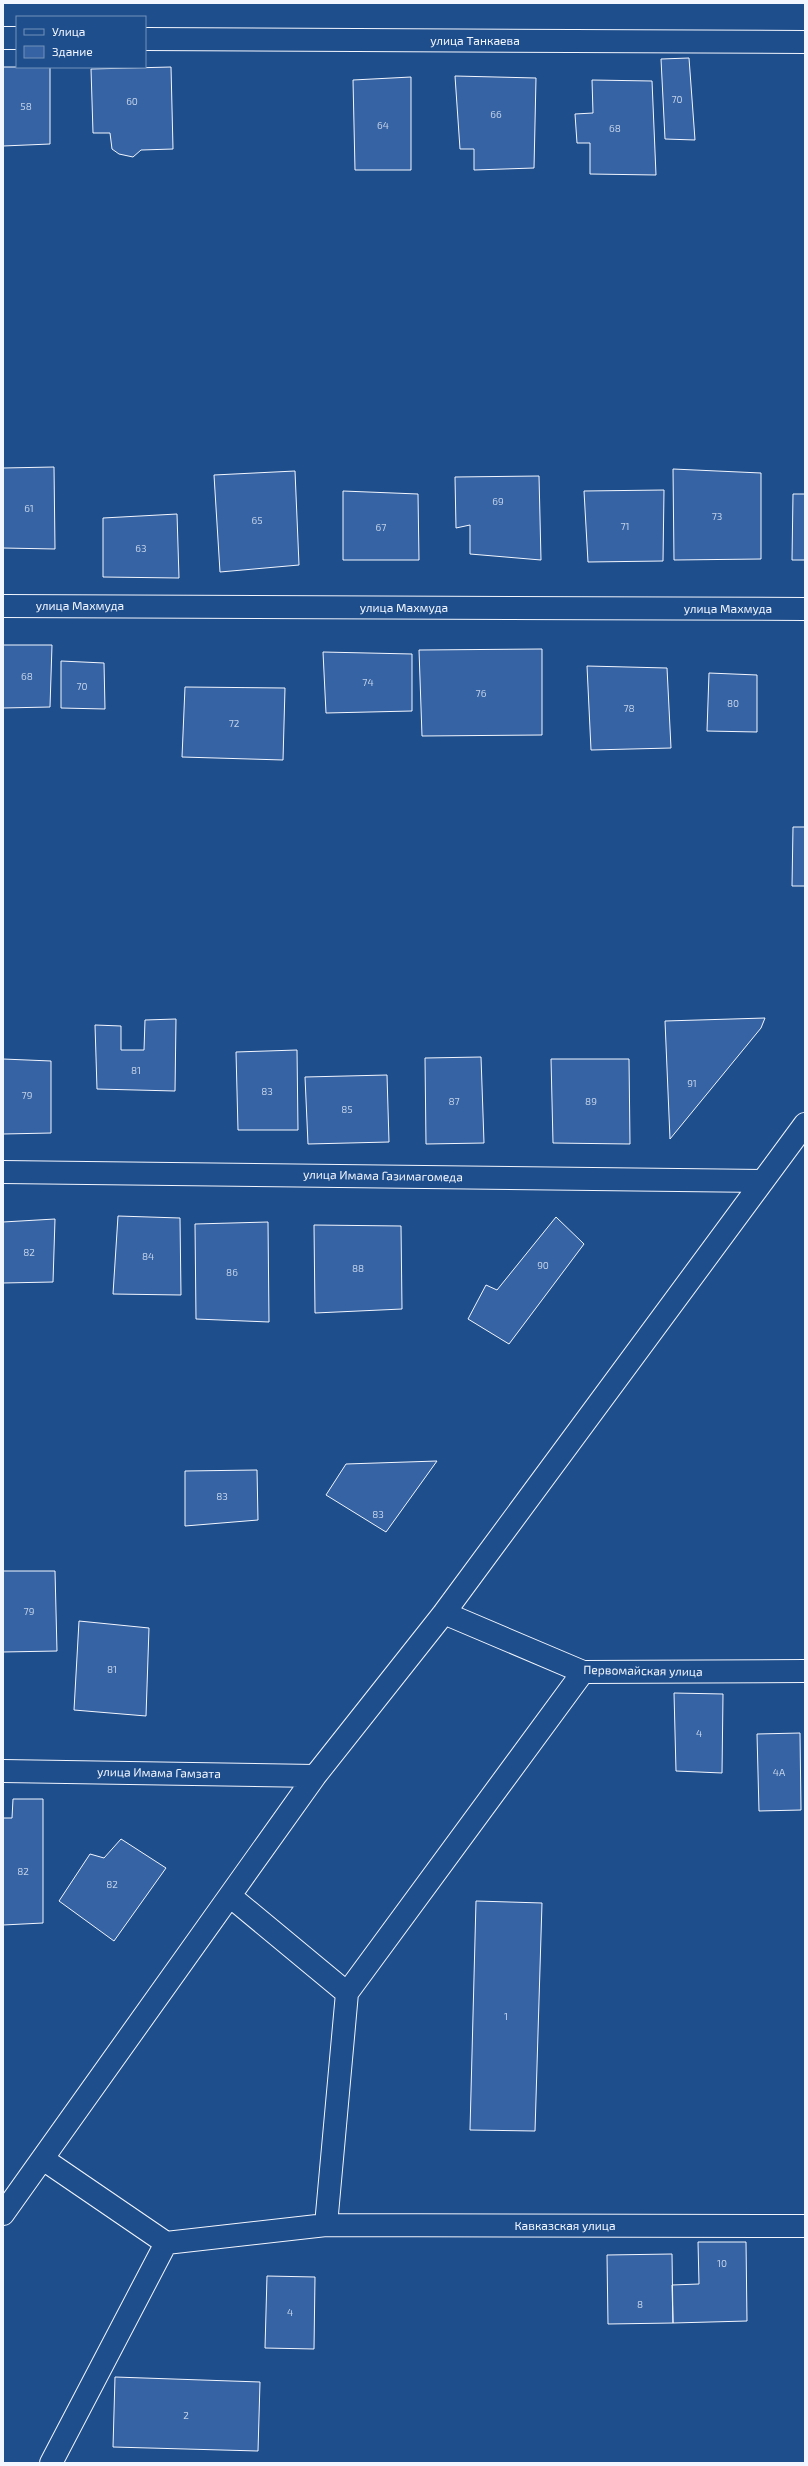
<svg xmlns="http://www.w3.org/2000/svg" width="808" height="2466" font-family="'Exo 2',sans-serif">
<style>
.building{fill:#3563a3;stroke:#f2f6ff}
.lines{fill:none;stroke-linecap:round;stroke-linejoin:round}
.minor-casing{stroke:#f2f6ff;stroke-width:24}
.minor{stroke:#1f4e8c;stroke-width:22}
.labels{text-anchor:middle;stroke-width:3;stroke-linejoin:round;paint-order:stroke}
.number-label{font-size:10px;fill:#c3d1e8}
.street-label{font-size:12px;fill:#f2f6ff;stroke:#1f4e8c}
</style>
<rect width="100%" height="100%" fill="#1f4e8c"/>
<path class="building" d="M689 58 695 140 665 139 661 59Z
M3 67H50V144L3 146Z
M171 67 173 149 141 150 133 157 119 154 112 149 110 133H93L91 69Z
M455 76 536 78 534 168 474 170V149H460Z
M411 77V170H355L353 80Z
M592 80 652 81 656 175 590 174V143H577L575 114 593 113Z
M54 467 55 549 3 548V468Z
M673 469 761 473V559L674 560Z
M295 471 299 565 220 572 214 475Z
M539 476 541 560 470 554V525L456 528 455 477Z
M664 490 663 561 588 562 584 491Z
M343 491 418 494 419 560H343Z
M793 494H805V560H792Z
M177 514 179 578 103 577V518Z
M3 645H52L50 707 3 708Z
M542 649V735L422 736 419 650Z
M323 652 412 654V711L326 713Z
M61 661 104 663 105 709 61 708Z
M587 666 667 668 671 748 591 750Z
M709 673 757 675V732L707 731Z
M185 687 285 688 283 760 182 757Z
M793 827H805V886H792Z
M765 1018 761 1028 670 1139 665 1021Z
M176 1019 175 1091 97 1089 95 1025 121 1026V1050H144L145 1020Z
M297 1050 298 1130H238L236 1052Z
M481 1057 484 1143 426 1144 425 1058Z
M3 1059 51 1061V1133L3 1134Z
M551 1059H629L630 1144 553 1143Z
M387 1075 389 1142 308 1144 305 1077Z
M118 1216 180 1218 181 1295 113 1294Z
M556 1217 584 1244 509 1344 468 1319 486 1285 497 1290Z
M55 1219 53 1282 3 1283V1222Z
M268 1222 269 1322 196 1319 195 1224Z
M314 1225 401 1226 402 1309 315 1313Z
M437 1461 386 1532 326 1495 346 1464Z
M257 1470 258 1520 185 1526V1471Z
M3 1571H55L57 1651 3 1652Z
M79 1621 149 1628 146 1716 74 1710Z
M674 1693 723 1694 722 1773 676 1771Z
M800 1733 801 1810 759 1811 757 1734Z
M13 1799H43V1923L3 1925V1818H12Z
M121 1839 166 1868 114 1941 59 1901 90 1854 104 1858Z
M476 1901 542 1903 535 2131 470 2130Z
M698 2242H746L747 2321 673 2323 672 2285 699 2284Z
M672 2254 673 2323 608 2324 607 2255Z
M267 2276 315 2277 314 2349 265 2348Z
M115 2377 260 2382 258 2451 113 2447Z"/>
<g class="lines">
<defs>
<path id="minor" d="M3 38H17
M145 39 805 42
M3 606 805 609
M3 1172 763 1181
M444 1613 583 1672 805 1671
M3 1771 315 1776
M230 1896 347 1993
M43 2159 166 2243
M3 2214 315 1776 444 1613 805 1124
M326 2225 805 2226
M51 2463 166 2243 326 2225 347 1993 583 1672"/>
</defs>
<use href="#minor" class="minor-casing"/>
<use href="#minor" class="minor"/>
</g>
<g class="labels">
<g class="number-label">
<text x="677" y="103">70</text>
<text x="132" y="105">60</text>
<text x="26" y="110">58</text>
<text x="496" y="118">66</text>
<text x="383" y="129">64</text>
<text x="615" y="132">68</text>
<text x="498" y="505">69</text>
<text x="29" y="512">61</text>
<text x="717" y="520">73</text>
<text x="257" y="524">65</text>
<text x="625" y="530">71</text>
<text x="381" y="531">67</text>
<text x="141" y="552">63</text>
<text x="27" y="680">68</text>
<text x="368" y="686">74</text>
<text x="82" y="690">70</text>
<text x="481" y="697">76</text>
<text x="733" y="707">80</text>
<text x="629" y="712">78</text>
<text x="234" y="727">72</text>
<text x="136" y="1074">81</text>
<text x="692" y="1087">91</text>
<text x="267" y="1095">83</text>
<text x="27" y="1099">79</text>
<text x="454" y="1105">87</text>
<text x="591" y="1105">89</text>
<text x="347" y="1113">85</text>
<text x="29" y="1256">82</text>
<text x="148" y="1260">84</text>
<text x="543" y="1269">90</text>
<text x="358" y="1272">88</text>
<text x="232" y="1276">86</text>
<text x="222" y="1500">83</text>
<text x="378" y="1518">83</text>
<text x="29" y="1615">79</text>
<text x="112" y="1673">81</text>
<text x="699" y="1737">4</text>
<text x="779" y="1776">4А</text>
<text x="23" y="1875">82</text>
<text x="112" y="1888">82</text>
<text x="506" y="2020">1</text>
<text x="722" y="2267">10</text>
<text x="640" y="2308">8</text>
<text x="290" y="2316">4</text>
<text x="186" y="2419">2</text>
</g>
<g class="street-label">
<text x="475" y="45">улица Танкаева</text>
<text x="80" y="610">улица Махмуда</text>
<text x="404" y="612">улица Махмуда</text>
<text x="728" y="613">улица Махмуда</text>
<text transform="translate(383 1176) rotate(1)" y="4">улица Имама Газимагомеда</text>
<text transform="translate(643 1671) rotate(1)" y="4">Первомайская улица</text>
<text transform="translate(159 1773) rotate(1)" y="4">улица Имама Гамзата</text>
<text x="565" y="2230">Кавказская улица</text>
</g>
</g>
<rect width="808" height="2466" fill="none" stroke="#f2f6ff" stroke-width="8"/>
<rect x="16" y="16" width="130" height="52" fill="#1f4e8c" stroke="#7391ba"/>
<rect x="24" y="29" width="20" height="6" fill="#1f4e8c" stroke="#7391ba"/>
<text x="52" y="36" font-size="12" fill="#f2f6ff">Улица</text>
<rect x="24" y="46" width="20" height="12" fill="#3563a3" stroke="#7391ba"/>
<text x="52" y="56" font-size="12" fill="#f2f6ff">Здание</text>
</svg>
